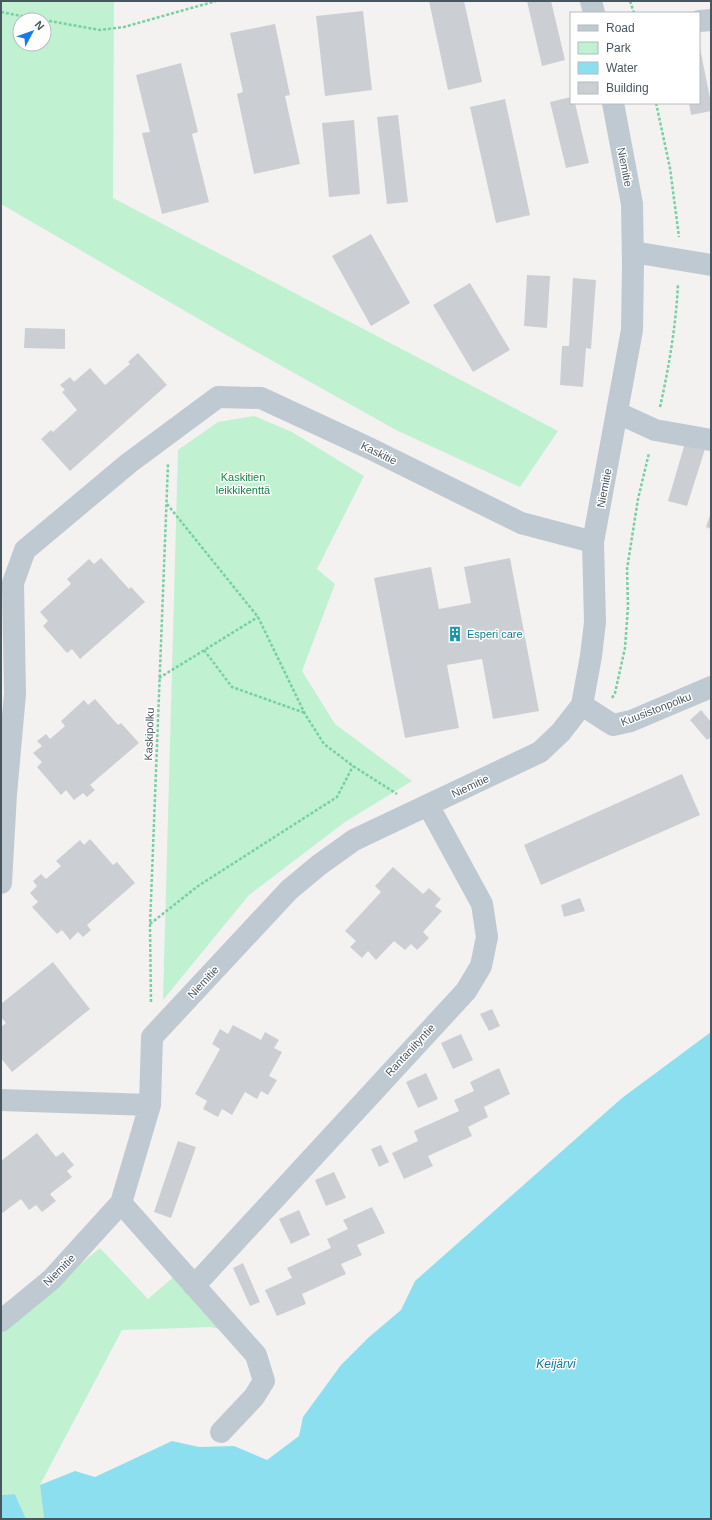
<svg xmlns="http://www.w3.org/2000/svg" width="712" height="1520" font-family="Helvetica,sans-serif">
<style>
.green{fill:#c0f1d1;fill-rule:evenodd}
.water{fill:#8cdfef}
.building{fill:#cbcfd4}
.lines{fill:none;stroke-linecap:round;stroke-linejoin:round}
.path{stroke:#76d1a0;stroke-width:2.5;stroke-dasharray:3 2;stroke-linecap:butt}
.minor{stroke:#bfc9d1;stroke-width:22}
.labels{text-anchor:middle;stroke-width:3;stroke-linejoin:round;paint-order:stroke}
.street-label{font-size:11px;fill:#485660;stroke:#fff}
.park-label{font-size:11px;fill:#158548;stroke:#fff}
.culture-label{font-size:11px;fill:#0d838f;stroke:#fff;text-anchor:start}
.water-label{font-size:12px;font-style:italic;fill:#0a7c93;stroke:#fff}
</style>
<rect width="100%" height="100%" fill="#f4f1f1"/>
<path class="green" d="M1 1H114L113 198 558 431 520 487 396 430 228 336 1 204ZM20 20H44V44H20Z
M254 416 292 432 364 476 317 569 335 584 302 671 335 724 412 781 345 822 249 895 163 1000 178 450 218 422Z
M100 1248 148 1299 177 1274 224 1330 211 1327 122 1330 40 1485 44 1519H26L15 1494 1 1495V1329Z"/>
<path class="water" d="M711 1032V1519H44L40 1485 75 1471 95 1477 172 1441 199 1447 234 1446 267 1460 299 1436 303 1417 341 1365 368 1338 401 1310 415 1281 622 1098Z
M15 1494 26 1519H1V1495Z"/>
<path class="building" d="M429 1H464L482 82 448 90Z
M527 1H551L565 60 542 66Z
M363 11 372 90 325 96 316 16Z
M275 24 290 95 285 96 300 164 254 174 237 94 243 92 230 33Z
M700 48 711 103V111L691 115 689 103H699Z
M181 63 198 132 192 134 209 202 162 214 142 133 150 132 136 75Z
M571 97V103H575L589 163 566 168 550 102Z
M505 99 530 215 496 223 470 107Z
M398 115 408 202 387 204 377 117Z
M354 120 360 194 329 197 322 123Z
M371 234 410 303 371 326 332 256Z
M527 275 550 276 547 328 524 326Z
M573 278 596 280 591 349 586 348 583 387 560 385 562 346H569Z
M470 283 510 350 473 372 433 305Z
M25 328 65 329V349L24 348Z
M138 353 167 385 70 471 41 439 51 430 53 432 77 410 62 392 65 390 60 385 70 377 74 382 90 368 105 385 130 364 128 362Z
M685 443 705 449 687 506 668 501Z
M711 512V529L706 527Z
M101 558 129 589 131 587 145 602 80 659 72 649 67 653 43 626 48 621 40 612 71 584 67 579 89 559 94 564Z
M510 558 539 711 493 719 482 659 447 665 459 728 405 738 374 578 431 567 439 609 471 603 464 567Z
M95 699 118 725 121 723 139 743 90 785 95 790 87 797 83 793 74 800 66 790 61 795 37 767 42 762 33 753 42 746 37 741 46 734 50 739 65 726 61 721 84 700 88 705Z
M701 710 711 722V737L707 740 690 720Z
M682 774 700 815 541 885 524 845Z
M90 839 113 865 117 862 135 883 87 925 91 930 83 937 78 932 70 940 62 930 57 934 32 907 38 902 30 893 37 886 33 881 41 874 46 879 61 866 56 861 80 840 84 845Z
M393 867 423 894 429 888 441 899 435 906 442 911 423 932 429 938 417 950 411 944 405 950 394 941 376 960 368 951 362 958 350 947 356 941 345 931 381 892 375 886Z
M580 898 585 911 564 917 561 905Z
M53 962 90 1009 12 1072 1 1058V1027L6 1023 1 1017V1004Z
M492 1009 500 1026 489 1031 480 1014Z
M233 1025 261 1040 265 1032 279 1040 274 1048 282 1052 269 1076 277 1080 268 1095 261 1091 257 1099 245 1092 232 1115 222 1109 218 1117 203 1109 207 1101 195 1094 220 1049 212 1044 220 1029 228 1034Z
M461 1034 473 1060 453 1069 441 1043Z
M499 1068 510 1094 484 1107 488 1117 468 1127 472 1136 428 1156 433 1166 404 1179 392 1153 418 1141 414 1131 459 1111 454 1100 474 1091 470 1082Z
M426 1073 438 1099 418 1108 406 1082Z
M37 1133 56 1157 63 1152 74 1165 67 1171 72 1177 50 1194 56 1201 42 1212 36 1205 29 1210 21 1199 1 1214V1161Z
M178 1141 196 1147 171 1218 154 1212Z
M381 1145 389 1162 379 1167 371 1149Z
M334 1172 346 1198 326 1206 315 1180Z
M372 1207 385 1233 357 1245 362 1255 341 1264 346 1274 302 1294 306 1304 277 1316 265 1290 292 1278 287 1268 331 1248 327 1239 348 1229 343 1220Z
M299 1210 310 1235 291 1244 279 1219Z
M243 1263 260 1302 250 1306 233 1268Z"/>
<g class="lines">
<path class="path" d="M630 1 634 13
M1 12 42 20
M44 20 100 30 124 27 216 1
M656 103 670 168 679 237
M660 407C669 367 676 325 678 284
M167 504 258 617 305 714 324 744 353 766 397 794
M204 650 232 687 305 713
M159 678 258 617
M612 698 615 693 625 648 628 606 627 569 638 499 649 453
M150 924 198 886 337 797 353 766
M151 1002 150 925 168 464"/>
<path class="minor" d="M591 1 594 13
M699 21 711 20
M633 252 711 265
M618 413 655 430 711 440
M582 705 613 725 631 721 711 687
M1 883 6 794 15 694 13 583 25 550 129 463 218 397 261 398 371 449 521 523 593 542
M1 1100 150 1105
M121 1203 256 1355 264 1381 254 1397 221 1432
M194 1286 466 991 481 966 487 937 482 904 428 805
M1 1321 52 1279 121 1203 150 1105 152 1037 289 890 319 865 354 840 540 752 561 732 582 705 591 656 595 622 593 542 632 330 633 265 632 204 613 103"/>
</g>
<defs>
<symbol id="building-bare" viewBox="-9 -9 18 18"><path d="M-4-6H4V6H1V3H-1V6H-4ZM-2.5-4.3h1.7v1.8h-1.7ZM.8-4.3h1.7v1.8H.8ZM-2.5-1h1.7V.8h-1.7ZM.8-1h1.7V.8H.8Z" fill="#0f9aa8" stroke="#fff" stroke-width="2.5" paint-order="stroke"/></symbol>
</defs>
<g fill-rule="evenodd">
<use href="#building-bare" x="444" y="623" width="22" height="22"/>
</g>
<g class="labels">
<g class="street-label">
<text transform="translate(625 167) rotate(79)" y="4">Niemitie</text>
<text transform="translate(379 453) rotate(26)" y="4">Kaskitie</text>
<text transform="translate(604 488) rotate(-79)" y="4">Niemitie</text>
<text transform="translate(656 709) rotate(-21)" y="4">Kuusistonpolku</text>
<text transform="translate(149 734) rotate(-88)" y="4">Kaskipolku</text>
<text transform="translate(470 786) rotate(-25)" y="4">Niemitie</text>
<text transform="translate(203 982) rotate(-47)" y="4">Niemitie</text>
<text transform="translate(410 1050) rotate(-47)" y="4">Rantaniityntie</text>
<text transform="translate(59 1270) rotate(-45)" y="4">Niemitie</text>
</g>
<g class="park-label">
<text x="243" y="481">Kaskitien<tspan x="243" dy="13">leikkikenttä</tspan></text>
</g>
<g class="culture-label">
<text x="467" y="638">Esperi care</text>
</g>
<g class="water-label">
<text x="556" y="1368">Keijärvi</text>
</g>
</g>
<rect width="712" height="1520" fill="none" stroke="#485660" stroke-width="4"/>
<rect x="570" y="12" width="130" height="92" fill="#ffffff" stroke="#b6bbbf"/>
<rect x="578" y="25" width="20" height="6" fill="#bfc9d1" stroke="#b6bbbf"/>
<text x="606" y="32" font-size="12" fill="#485660">Road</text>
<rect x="578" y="42" width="20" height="12" fill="#c0f1d1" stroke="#b6bbbf"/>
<text x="606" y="52" font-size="12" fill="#485660">Park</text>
<rect x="578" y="62" width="20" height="12" fill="#8cdfef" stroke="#b6bbbf"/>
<text x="606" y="72" font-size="12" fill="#485660">Water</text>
<rect x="578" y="82" width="20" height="12" fill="#cbcfd4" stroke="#b6bbbf"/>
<text x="606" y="92" font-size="12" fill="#485660">Building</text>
<g transform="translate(32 32) rotate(49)"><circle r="19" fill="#ffffff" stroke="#b6bbbf"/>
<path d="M0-3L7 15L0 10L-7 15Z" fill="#147ceb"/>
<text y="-6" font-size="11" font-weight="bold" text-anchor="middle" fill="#485660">N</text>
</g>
</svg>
